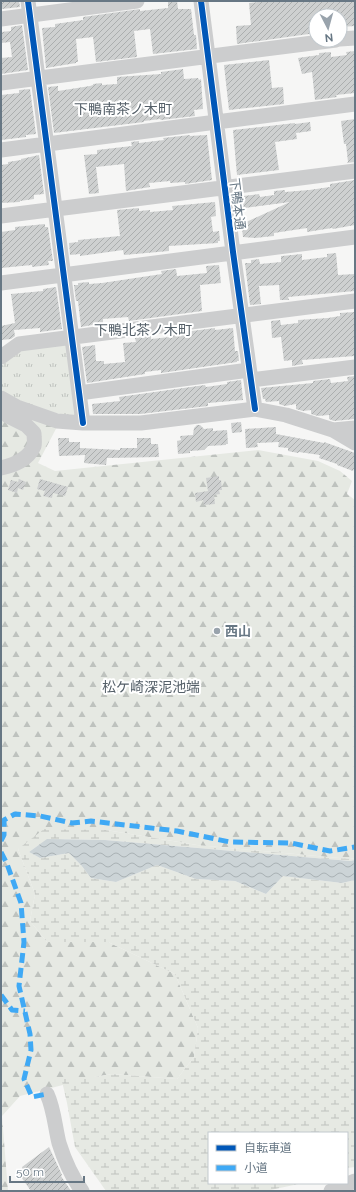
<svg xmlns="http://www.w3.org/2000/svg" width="356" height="1192" font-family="Raleway,'Noto Sans JP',sans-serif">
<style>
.forest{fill:url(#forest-firs)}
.wetland{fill:url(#wetland-marsh)}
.park{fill:url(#park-tufts)}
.water{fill:url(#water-waves)}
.building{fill:url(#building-hatch)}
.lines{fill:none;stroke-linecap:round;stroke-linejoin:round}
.minor{stroke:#cccdce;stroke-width:15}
.quiet{stroke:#3fa9f5;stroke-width:5;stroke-dasharray:10 5;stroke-linecap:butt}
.cycleway-casing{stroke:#fff;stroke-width:8}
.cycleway{stroke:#0057b8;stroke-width:6}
.poi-dot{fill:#99a3ac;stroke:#fff;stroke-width:1.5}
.labels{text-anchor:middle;stroke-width:4;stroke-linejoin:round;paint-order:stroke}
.street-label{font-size:13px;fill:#677784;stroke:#fff}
.poi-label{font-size:13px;font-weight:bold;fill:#677784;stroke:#fff;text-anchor:start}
.neighbourhood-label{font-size:14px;fill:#556069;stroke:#fff}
</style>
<defs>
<pattern id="forest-firs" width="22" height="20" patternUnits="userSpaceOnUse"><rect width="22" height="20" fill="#e6e9e3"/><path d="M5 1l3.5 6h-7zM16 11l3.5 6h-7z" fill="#bec2be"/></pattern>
<pattern id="wetland-marsh" width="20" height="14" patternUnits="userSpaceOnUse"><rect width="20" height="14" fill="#e6e9e3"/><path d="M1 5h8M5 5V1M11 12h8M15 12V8" fill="none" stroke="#bec2be"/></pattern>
<pattern id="park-tufts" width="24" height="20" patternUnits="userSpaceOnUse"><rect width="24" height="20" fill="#e6e9e3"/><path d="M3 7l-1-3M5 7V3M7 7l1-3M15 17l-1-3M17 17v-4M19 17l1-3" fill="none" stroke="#bec2be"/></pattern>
<pattern id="water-waves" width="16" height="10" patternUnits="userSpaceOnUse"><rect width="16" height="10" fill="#ccd4d7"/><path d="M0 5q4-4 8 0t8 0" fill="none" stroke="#a9b1b4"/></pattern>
<pattern id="building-hatch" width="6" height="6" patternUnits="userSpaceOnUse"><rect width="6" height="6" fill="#ced0d0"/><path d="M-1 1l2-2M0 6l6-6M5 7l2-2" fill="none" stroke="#abaeae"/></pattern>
</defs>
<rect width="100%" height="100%" fill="#f6f6f5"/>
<path class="forest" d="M1 401 58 425 38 463 55 471 258 450 318 461 340 471 352 481 347 494 355 500V858L350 859 197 845 106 830 18 849 35 894 30 921 47 942H108L175 974 198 1028 194 1057 177 1079 112 1074 94 1077 20 1096 2 1116 8 1191H1Z"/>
<path class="wetland" d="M44 829 106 830 197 845 350 859 355 858V860L350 861 105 840 47 839 29 852 40 858 69 853 81 865 91 878 116 882 157 865 196 879 235 881 266 894 283 876 342 883 355 880V1167L347 1168V1133H209V1183H303L266 1191H106L75 1147 67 1103 61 1077H95L112 1074 177 1079 194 1057 198 1028 175 974 108 942H47L30 921 35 894 18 849Z"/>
<path class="park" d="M61 341 69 347 79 413 74 417 8 403 1 387V369L4 361 23 348Z"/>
<path class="water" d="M47 839 105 840 350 861 355 860V880L342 883 283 876 266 894 235 881 196 879 157 865 116 882 91 878 81 865 69 853 40 858 29 852Z"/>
<path class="building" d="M1 1H19L20 7 2 9Z
M177 1 178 9H191L194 35H196L197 49 153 54 150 29 134 31 137 57 96 62 93 37 76 39 78 62H76V63L46 68 42 28 55 27V24L83 20V17L140 9V11L168 8V2Z
M265 1H355V26L340 27V16H316V33L237 44 236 26 251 25 249 3Z
M22 25 28 70 1 74V58L12 57 10 42 1 43V32L11 31V27Z
M355 51V93L336 95 337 97 315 100 312 72 302 74 298 58 319 55V53L331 52V57L347 55 346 52Z
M269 60 272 88 283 87 284 104 229 110 224 65Z
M183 69 184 79 198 78 199 80 201 79 203 109 194 110 195 116 161 120 160 119 144 121V122L54 133 48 87 58 86V91L90 86 93 85V84L102 83V85L117 84V77L161 74V72Z
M30 89 36 134 26 135V137L1 140V95L19 93V90Z
M355 119V162L347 163 348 162 346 144H344L341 121Z
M310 122 311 131 296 133 297 139 275 142 279 170 237 175 233 130 295 123V124Z
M190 135V136L207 135 212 180 185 184V182L170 183V181L149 183 150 187 126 191 124 164 96 167 99 193 89 194 84 155 97 154V150L132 146 131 142 139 141V143L164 140 163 138Z
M39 155 44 194 34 195V199L20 201V202L1 203V165L8 164V162L21 160V159Z
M355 180V225L333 229 332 228 307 232V228L274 233V236L255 238 243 237 242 228 244 223 290 202 237 209 235 197 259 194 260 197 274 195V191L285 190V192L309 190 330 187V184Z
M215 202 216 216 211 217 213 232 219 231 220 241H218V243L169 246V251L124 255 123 250 80 256V254L70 255 69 243 78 242V240L120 236 117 210 139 208V211L150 210V212L173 210 172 206Z
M45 224V227H48L53 261H48L49 265 32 267V265L1 268V232L15 230V227Z
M336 253 338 275 355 274V291L288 297 289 300H280L279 285 259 286 261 304 250 305 245 263H251V260L259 259 260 264 281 262V256H282L302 254V260L327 257V254Z
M219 265 221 283 200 285 202 311 129 321 128 317 103 319V323L81 327 78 301H76L74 285H78V283L89 282V284L102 283 162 274 161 271 176 269 177 276 207 273 206 266Z
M56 287 62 329 40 332V328L14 330 15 336 11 339 1 340V326L15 323 11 294 43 291V289Z
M355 312V356L302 360 303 364 292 366V360L284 361 281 337 272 338 271 321 280 320 281 325 298 323V320L328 318 340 316V313Z
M215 328V330L233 328 235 351H238L239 361H237V362L161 373V370L145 372V374L87 383 82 347 95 345 96 361H104V364L125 362 123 343 136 342 135 338 151 336V339L170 337 169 334Z
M355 376V419L334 421 329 419V415L318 416 311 414V410L303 411 296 409V404L285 406 279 404V401L266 402 265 399H263L261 388 313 383V381L330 379 331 383 348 381 347 377Z
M241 380 243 400 208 403V406L140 414H93L92 404 120 401 119 397 205 385 206 387 227 384V382Z
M241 422 242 432 232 433 231 423Z
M197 425H200L204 429 213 428V431L227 430 228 444H226V445L208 446 204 450 190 451V453L178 454 177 441 181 440 180 436 193 435 194 428Z
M276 427V434L324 443V442L355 453V466L353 471 337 465V464L319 458 320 455 299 452 298 453 288 451V448L278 447 279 442 257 443 258 447 246 448 245 429Z
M58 438H69V442H80V448L120 450V448H137V438H151V444H158L159 457 107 458 106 465 84 463 85 455 59 456Z
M219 476V480H221L222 490H219L220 494 214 495 215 504 204 505 203 500 196 502 195 493 208 491 206 478Z
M19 479 26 482 23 490 18 488 17 493 8 490 11 480 18 482Z
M40 479 68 487 65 496 53 493 52 498 43 496 45 491 37 489Z
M49 1147 62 1175 61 1176 71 1191H31L19 1174 23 1171 22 1167Z"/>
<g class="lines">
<path class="minor" d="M28 1 83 423
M201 1 233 252 255 409
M1 19 137 1
M340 39 355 38
M1 83 336 40
M1 150 355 104
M1 216 355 171
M1 283 355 237
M1 357 19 344 355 301
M251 380 355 367
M79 393 249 370
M1 398 17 407 57 421 83 423H141L255 409 286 415 333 430 355 443
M1 408 8 416 26 425 34 433C34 437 35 442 34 446 28 460 14 465 1 468
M333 430 355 428
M47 1094C54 1109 55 1127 59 1143 64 1159 72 1177 82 1191
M331 1191 355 1181"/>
<path class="quiet" d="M1 841 4 835V820L15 814 40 816 72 823 91 821 177 831 230 842 291 843 330 851 355 847
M1 852 7 864 21 903 24 942 19 986 30 1034 31 1050 24 1079 32 1097 47 1094
M1 995 12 1010 25 1011"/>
<defs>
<path id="cycleway" d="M28 1 83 423
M201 1 233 252 255 409"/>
</defs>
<use href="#cycleway" class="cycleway-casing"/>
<use href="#cycleway" class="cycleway"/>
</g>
<circle class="poi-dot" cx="217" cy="631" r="4"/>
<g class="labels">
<g class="street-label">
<text transform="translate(238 204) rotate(83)" y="5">下鴨本通</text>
</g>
<g class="poi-label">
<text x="225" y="636">西山</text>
</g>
<g class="neighbourhood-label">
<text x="123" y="114">下鴨南茶ノ木町</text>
<text x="143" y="335">下鴨北茶ノ木町</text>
<text x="151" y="692">松ケ崎深泥池端</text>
</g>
</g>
<rect width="356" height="1192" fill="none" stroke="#677784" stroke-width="4"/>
<rect x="208" y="1132" width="140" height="52" fill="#ffffff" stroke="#c2c9ce"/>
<rect x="216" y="1145" width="20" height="6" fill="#0057b8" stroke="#c2c9ce"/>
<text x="244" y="1152" font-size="12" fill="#677784">自転車道</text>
<rect x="216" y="1165" width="20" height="6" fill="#3fa9f5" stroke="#c2c9ce"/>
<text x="244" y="1172" font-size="12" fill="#677784">小道</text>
<g transform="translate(328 28) rotate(174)"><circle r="19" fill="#ffffff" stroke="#c2c9ce"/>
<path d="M0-3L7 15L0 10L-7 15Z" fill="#99a3ac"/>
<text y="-6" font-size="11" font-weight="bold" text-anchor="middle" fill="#677784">N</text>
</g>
<path d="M10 1176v6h74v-6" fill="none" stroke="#677784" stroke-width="2"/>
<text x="16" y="1176" font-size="12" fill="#677784" stroke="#ffffff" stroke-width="3" paint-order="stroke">50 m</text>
</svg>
